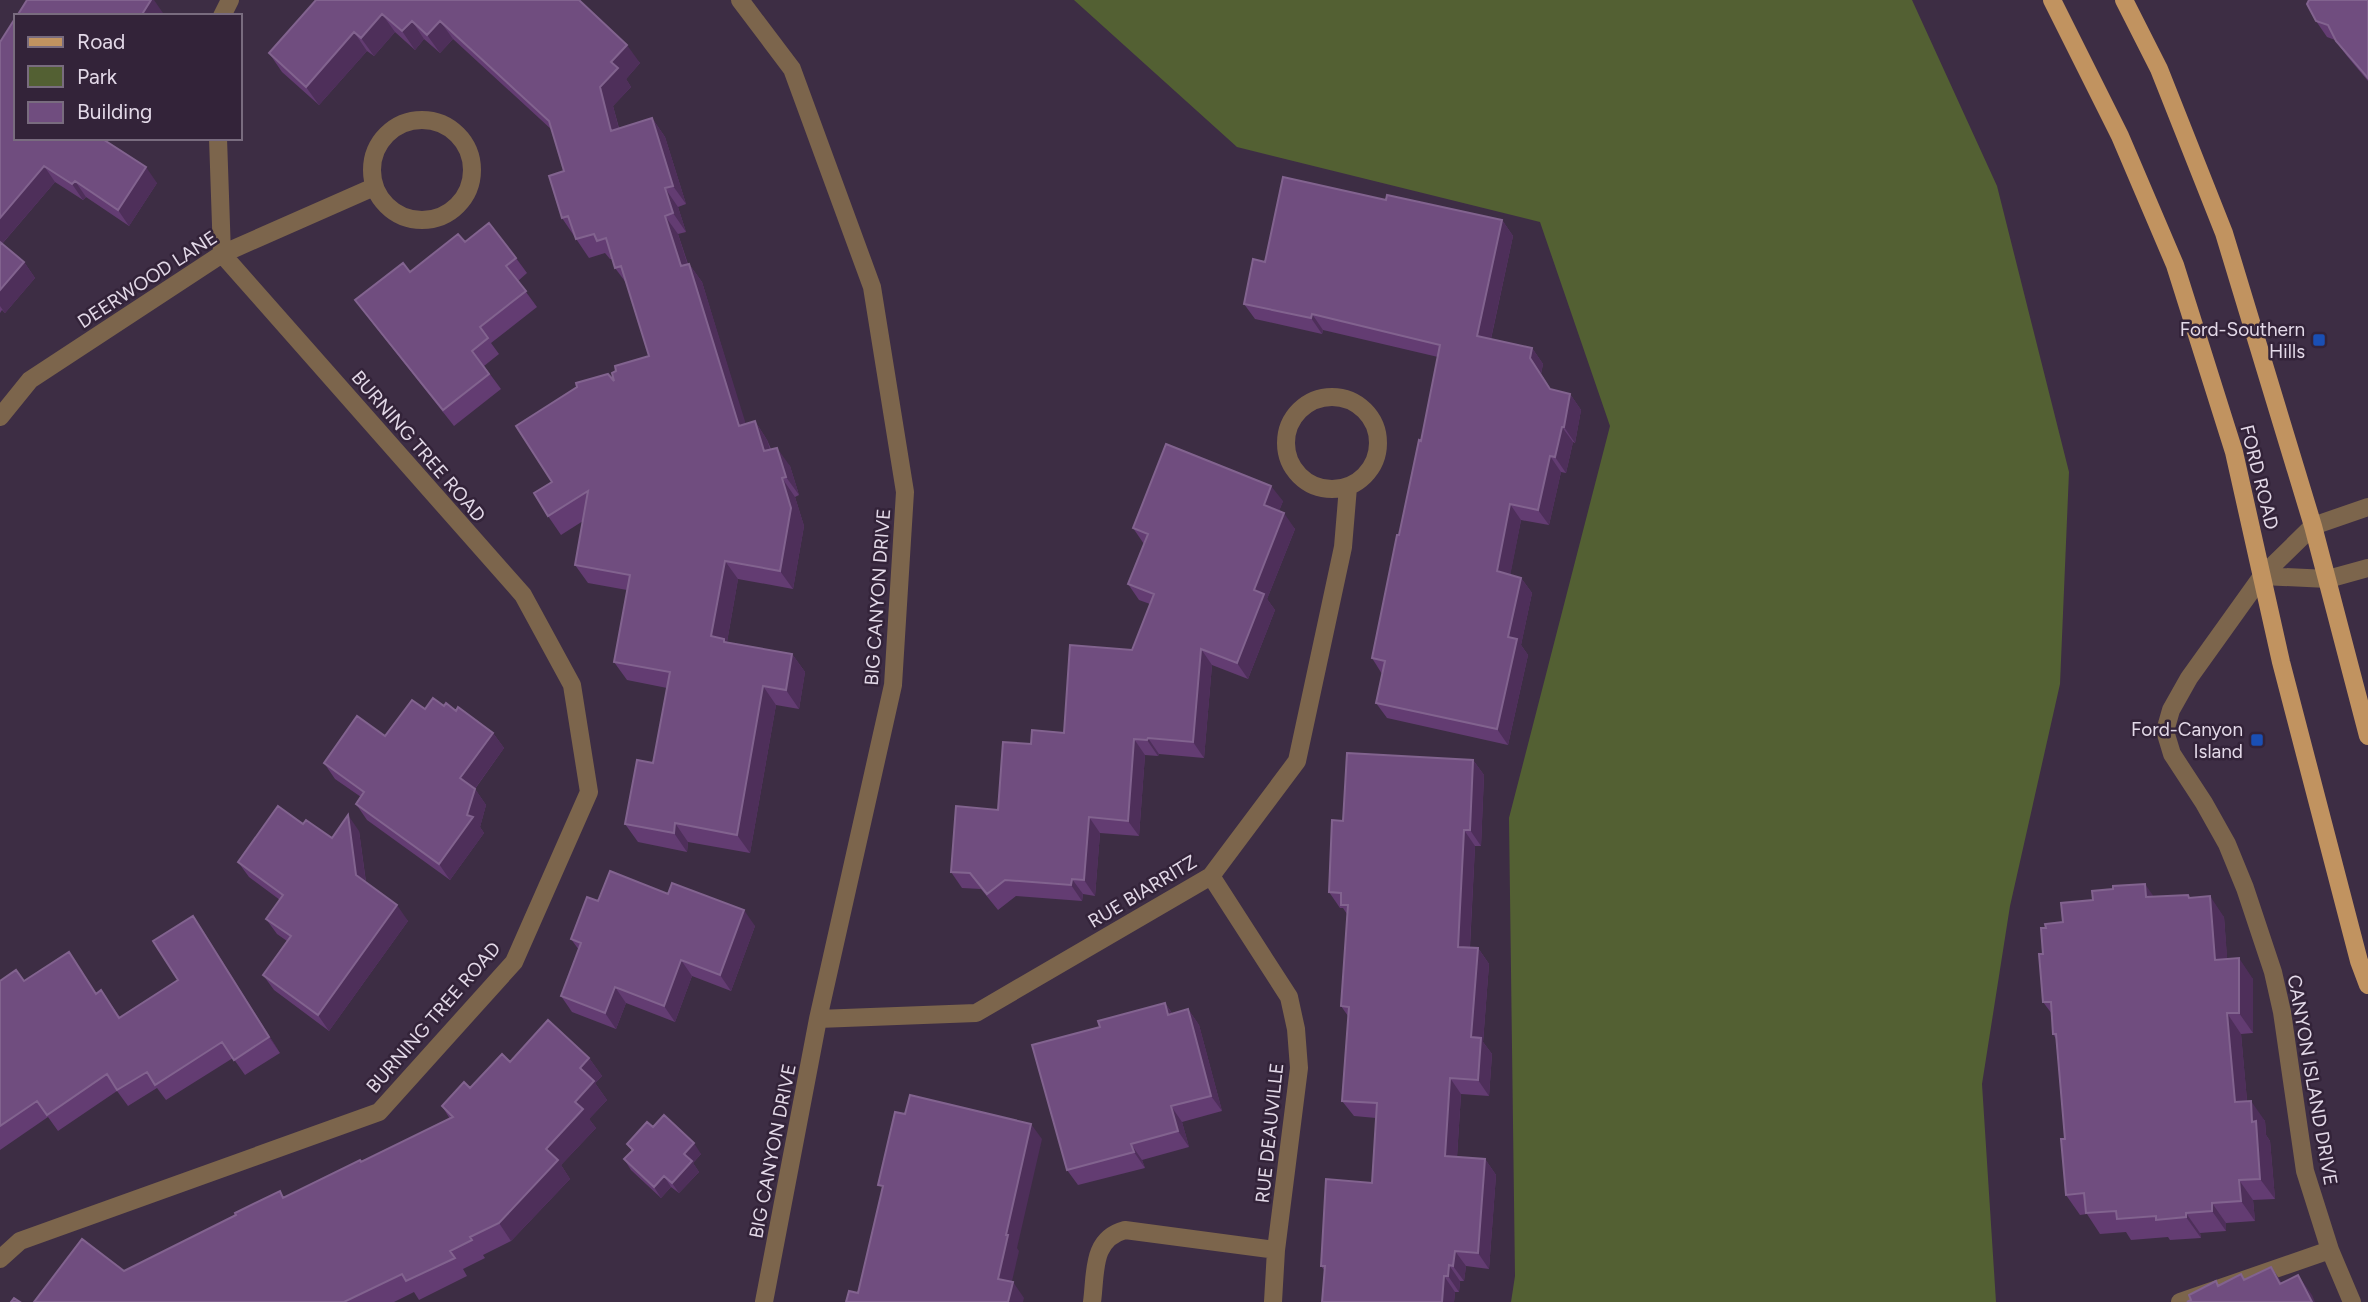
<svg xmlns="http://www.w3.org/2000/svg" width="2368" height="1302" font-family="Figtree,sans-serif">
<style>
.green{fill:#536033}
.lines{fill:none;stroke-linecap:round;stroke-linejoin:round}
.minor{stroke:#7c654c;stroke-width:18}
.major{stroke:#c19360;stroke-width:18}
.wall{fill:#633c72}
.shaded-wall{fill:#4e2f5a}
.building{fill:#704d7f;stroke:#82638f;stroke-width:2}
.transit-dot{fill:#1a4fb4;stroke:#332339;stroke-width:2.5}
.labels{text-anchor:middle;stroke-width:5;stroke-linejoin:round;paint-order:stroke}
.street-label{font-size:19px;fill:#e3d9e8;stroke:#332339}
.poi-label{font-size:19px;fill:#e3d9e8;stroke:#332339;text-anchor:end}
</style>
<rect width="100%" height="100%" fill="#3d2d44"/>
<path class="green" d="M1074 0H1912L1997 186 2069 472 2060 684 2010 906 1982 1084 1996 1302H1511L1515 1276 1509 818 1610 426 1540 222 1237 147Z"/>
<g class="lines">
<path class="minor" d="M740 0 792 69 872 287 905 492 893 685 818 1019 764 1302
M222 16 230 0
M372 170a50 50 0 1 1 100 0a50 50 0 1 1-100 0Z
M1286 443a46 46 0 1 1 92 0a46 46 0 1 1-92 0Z
M0 417 30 380 222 254 374 187
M2262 576 2328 579 2368 568
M1211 876 1289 997 1296 1029 1299 1068 1276 1250 1273 1302
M818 1019 976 1013 1211 876 1297 761 1343 547 1348 487
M0 1259 20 1241 379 1112 514 962 589 792 572 685 523 595 222 254 218 138
M1092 1302C1096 1273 1091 1239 1125 1230L1276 1250
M2180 1302 2330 1250
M2352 1302 2330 1250 2305 1171 2282 1012 2273 972 2245 888 2227 844 2204 803 2172 754 2165 731 2171 710 2189 678 2262 576 2313 526 2368 507"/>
<path class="major" d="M2052 0 2120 136 2175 265 2234 452 2281 662 2359 961 2368 985
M2124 0 2159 69 2224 233 2313 526 2368 736"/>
</g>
<path class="wall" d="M316 0H579L640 63 626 79 631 87 613 106 619 128 652 118 665 137 686 204 678 207 686 232 678 234 688 264H689L702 282 745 424 755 421 767 440 771 449 790 466 799 495 795 497 804 526 793 589 738 579 727 642 792 654 805 672 799 709 776 705 750 853 688 842 687 852 638 842 625 824 653 763 667 688 627 680 614 662 627 590 588 583 575 565 583 521 561 535 548 516 552 482 614 381 616 371 649 356 627 284 615 268 612 259H610L605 253 589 258 562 218 564 171 552 130 453 39 440 53 424 39 415 50 395 32 374 56 367 51 319 105 282 72 269 53Z
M2368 0V81L2347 56 2335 40 2327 37 2316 21Z
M0 42 16 138 157 183 129 226 86 197 83 200 55 182 2 244 24 262 35 278 5 313 2 310 0 313Z
M1386 200 1502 220 1513 236 1491 339 1532 348 1543 364 1541 374 1551 390 1570 394 1581 410 1575 443 1573 442 1566 473 1561 472 1549 525 1521 520 1510 575 1521 578 1532 593 1521 645 1528 655 1508 745 1387 718 1376 703 1382 674 1372 658 1421 441 1438 357 1323 330 1322 334 1255 319 1244 304 1265 262Z
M516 258 527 273 518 281 537 307 491 343 499 354 484 366 501 389 454 426 367 316 355 300 410 272Z
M1283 501 1279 511 1295 529 1267 599 1275 610 1248 679 1212 665 1204 758 1159 754 1158 756 1145 755 1139 836 1100 833 1095 896 1083 894 1082 901 1016 896 998 910 981 889 962 888 951 872 998 810 1031 744 1064 733 1132 650 1150 604 1139 600 1128 584 1144 544 1133 528Z
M444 706 456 711 493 733 504 748 475 789 486 805 480 827 484 833 450 880 367 820 356 804 361 797 335 779 324 763 385 736 425 709Z
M1473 760 1484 775 1481 846H1475L1470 947 1478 948 1489 964 1483 1042 1492 1054 1489 1096 1461 1094 1457 1157 1485 1159 1496 1175 1489 1269 1466 1266 1464 1281H1460L1459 1292H1455L1454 1302H1322L1325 1271 1321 1266 1372 1183 1376 1118 1354 1116 1342 1101 1348 1016 1341 1006 1347 914 1343 908H1340L1329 892 1343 821Z
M303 824 332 838 359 831 366 882 408 921 329 1031 274 990 263 975 287 941 277 934 266 919 280 900 249 877 238 862Z
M2113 889 2154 897 2190 898 2224 917 2227 959 2253 979V1033L2241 1034 2247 1101 2265 1121 2266 1135 2270 1141 2275 1199 2253 1200 2255 1221 2226 1223V1231L2200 1233 2201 1238 2170 1240 2168 1237 2131 1240 2126 1232 2100 1234 2087 1214 2080 1215 2066 1195 2065 1139 2056 1039 2053 1034 2052 1014 2043 1002V954L2046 928 2063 922 2093 900Z
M668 894 755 926 731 991 692 976 675 1022 626 1003 616 1029 572 1012 561 996 579 950 571 939 598 901Z
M193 916 280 1053 245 1075 233 1058 166 1100 157 1088 128 1106 117 1091 58 1131 48 1117 0 1150V981H24L69 952 96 993 112 1006 120 1017 178 980Z
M1165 1003 1172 1013 1188 1009 1199 1025 1222 1111 1182 1122 1189 1147 1142 1160 1145 1168 1078 1185 1067 1170 1100 1027Z
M589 1058 602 1076 595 1083 607 1100 589 1119 596 1128 561 1165 570 1179 511 1241 483 1255 485 1258 463 1269 467 1276 419 1300 414 1292 394 1302H34L124 1271 362 1162 450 1119 442 1106 510 1062Z
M653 1127 701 1154 693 1163 699 1172 679 1193 671 1187 661 1198 631 1170 624 1159 632 1151 627 1144Z"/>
<path class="shaded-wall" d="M151 0H154L163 13 162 16H141Z
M382 14 395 32 374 56 361 38Z
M412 21 424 39 415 50 402 31Z
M440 21 453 39 440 53 427 35Z
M354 32 367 51 319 105 306 87Z
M627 45 640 63 626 79 631 87 613 106 624 149 611 131 600 87 611 62Z
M652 118 665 137 686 204 673 186Z
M44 166 55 182 0 246V218Z
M146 167 157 183 129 226 118 210Z
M75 181 86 197 83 200 72 184Z
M665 188 678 207 686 232 673 213Z
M665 216 678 234 694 285 681 266Z
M1502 220 1513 236 1488 352 1477 336Z
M24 262 35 278 5 313 0 306V290Z
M689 264 702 282 752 444 739 426Z
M1312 314 1323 330 1322 334 1311 318Z
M1532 348 1543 364 1541 374 1561 405 1530 358Z
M1570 394 1581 410 1575 443 1564 427Z
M755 421 767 440 777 470 764 451Z
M1562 427 1573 442 1566 473 1555 457Z
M777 448 790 466 799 495 786 477Z
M1550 456 1561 472 1549 525 1538 510Z
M782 478 795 497 804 526 793 589 780 571Z
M1271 486 1283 501 1275 521 1264 505Z
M1510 504 1521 520 1508 587 1497 571Z
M1284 513 1295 529 1267 599 1275 610 1248 679 1237 663 1254 590Z
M725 561 738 579 727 642 711 636Z
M1521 578 1532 593 1521 645 1528 655 1508 745 1497 729 1508 637Z
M1201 649 1212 665 1204 758 1193 742Z
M792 654 805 672 799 709 786 690Z
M763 686 776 705 750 853 737 835Z
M493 733 504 748 471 794 460 778Z
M1148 738 1159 754 1158 756 1147 740Z
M1134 739 1145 755 1139 836 1128 821Z
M1473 760 1484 775 1481 846 1470 830Z
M475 789 486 805 480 827 484 833 450 880 439 864 467 815Z
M348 815 359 831 367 891 356 875Z
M1089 817 1100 833 1095 896 1084 880Z
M675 823 688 842 687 852 674 833Z
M1464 830 1475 846 1469 962 1458 947Z
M1072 879 1083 894 1082 901 1071 885Z
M2145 884 2159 904 2146 897Z
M2210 896 2224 917 2229 981 2215 960Z
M397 905 408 921 329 1031 318 1015Z
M744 910 755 926 731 991 720 975Z
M193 916 204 932 280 1053 269 1037Z
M1478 948 1489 964 1483 1042 1492 1054 1489 1096 1478 1080 1471 1037Z
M2239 958 2253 979V1033L2239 1013Z
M681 960 692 976 675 1022 664 1006Z
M615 987 626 1003 616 1029 605 1013Z
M1165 1003 1176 1019 1168 1015Z
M1188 1009 1199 1025 1222 1111 1211 1096Z
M2227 1013 2241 1034 2249 1123 2235 1102Z
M589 1058 602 1076 595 1083 607 1100 589 1119 596 1128 561 1165 570 1179 511 1241 499 1223 575 1102 580 1068Z
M1450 1078 1461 1094 1456 1172 1445 1156Z
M2251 1101 2265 1121 2266 1135 2270 1141 2275 1199 2260 1179 2252 1122Z
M1171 1106 1182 1122 1189 1147 1178 1131Z
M1031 1124 1042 1139 1017 1248 1019 1251 1009 1294 998 1279 1006 1235Z
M694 1143 701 1154 693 1163 699 1172 679 1193 672 1183 684 1154Z
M1131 1144 1142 1160 1145 1168 1134 1152Z
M1485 1159 1496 1175 1489 1269 1478 1253Z
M664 1176 671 1187 661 1198 654 1187Z
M2239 1180 2253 1200 2255 1221 2241 1201Z
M2212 1203 2226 1223V1231L2212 1211Z
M2186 1213 2200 1233 2201 1238 2186 1217Z
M1455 1251 1466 1266 1464 1281 1453 1266Z
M1449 1265 1460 1281 1459 1292 1448 1276Z
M2271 1267 2285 1287 2280 1284Z
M2298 1275 2312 1295 2315 1302H2312Z
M1444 1276 1455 1292 1454 1302H1442Z
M1013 1282 1024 1298 1023 1302H1008Z"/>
<path class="building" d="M27 0H151L141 16H17Z
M316 0H579L627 45 611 62 618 68 600 87 611 131 652 118 673 186 665 188 673 213 665 216 681 266 689 264 739 426 755 421 764 451 777 448 786 477 782 478 791 508 780 571 725 561 711 636 724 639V642L792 654 786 690 763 686 737 835 675 823 674 833 625 824 637 760 653 763 670 672 614 662 630 575 575 565 588 491 548 516 534 493 552 482 516 426 577 387 576 383 608 374 614 381 612 373 616 371 615 366 649 356 621 266 615 268 606 238 597 241 594 234 576 239 568 216 562 218 549 176 564 171 549 121 440 21 427 35 412 21 402 31 382 14 361 38 354 32 306 87 269 53Z
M2309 0H2368V78L2336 41 2328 25 2316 21 2307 4Z
M16 17V138H101L146 167 118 210 75 181 72 184 44 166 0 218V42Z
M1283 177 1386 200 1387 195 1502 220 1477 336 1532 348 1530 358 1550 389 1570 394 1564 427H1562L1555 457 1550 456 1538 510 1510 504 1497 571 1521 578 1508 637 1517 639 1497 729 1376 703 1385 661 1372 658 1397 535H1399L1419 440 1421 441 1440 345 1312 314 1311 318 1244 304 1253 259 1265 262Z
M489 223 516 258 506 266 526 291 480 327 488 338 472 351 489 374 443 410 355 300 403 263 410 272 458 234 465 242Z
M0 242 24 262 0 290Z
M1166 444 1271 486 1264 505 1284 513 1254 590 1264 594 1237 663 1201 649 1193 742 1148 738 1147 740 1134 739 1128 821 1089 817 1084 880 1072 879 1071 885 1005 880 987 894 970 873 951 872 956 806 998 810 1003 742 1031 744 1032 730 1064 733 1070 645 1132 650 1154 594 1128 584 1148 534 1133 528Z
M433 698 444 706 446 703 456 711 458 707 493 733 460 778 475 789 467 815 473 817 439 864 356 804 364 792 324 763 357 716 385 736 412 700 425 709Z
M1347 753 1473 760 1470 830H1464L1458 947 1478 948 1471 1037 1481 1038 1478 1080 1450 1078 1445 1156 1485 1159 1478 1253 1455 1251 1453 1266 1449 1265 1448 1276H1444L1442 1302H1322L1325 1266H1321L1326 1179 1372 1183 1377 1103 1342 1101 1349 1007 1341 1006 1348 905H1341V893L1329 892 1332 820 1343 821Z
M278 806 303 824 306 820 332 838 348 815 356 875 397 905 318 1015 263 975 291 936 266 919 283 895 238 862Z
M610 871 668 894 672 883 744 910 720 975 681 960 664 1006 615 987 605 1013 561 996 581 943 571 939 587 897 598 901Z
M2145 884 2146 897 2188 895 2189 898 2210 896 2215 960 2239 958V1013H2227L2235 1102 2251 1101 2252 1122 2256 1121 2260 1179 2239 1180 2241 1201 2212 1203V1211L2186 1213V1217L2156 1220V1216L2117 1219 2116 1211 2086 1213 2084 1193 2066 1195 2061 1139H2065L2056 1034H2053L2051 1002H2043L2039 954H2043L2041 928H2046L2045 924 2063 922 2061 903 2093 900 2092 891 2113 889V886Z
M193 916 269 1037 234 1060 222 1042 155 1085 147 1072 117 1090 107 1074 47 1115 37 1101 0 1126V981L16 970 24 981 69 952 96 994 101 990 119 1018 178 980 153 941Z
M1165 1003 1168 1015 1188 1009 1211 1096 1171 1106 1178 1131 1131 1144 1134 1152 1067 1170 1032 1045 1100 1027 1098 1021Z
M548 1020 589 1058 580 1068 594 1081 575 1102 583 1109 546 1149 558 1160 499 1223 470 1237 472 1240 450 1251 455 1258 406 1281 402 1274 344 1302H34L82 1239 124 1271 236 1215 235 1213 280 1191 283 1198 360 1160 361 1162 453 1117 442 1106 464 1082 470 1088 502 1054 510 1062Z
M910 1095 1031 1124 1006 1235H1008L998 1279 1013 1282 1008 1302H846L849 1291 858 1293 883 1186 878 1185 895 1112 905 1114Z
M664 1115 694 1143 684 1154 692 1161 672 1183 664 1176 654 1187 624 1159 633 1150 627 1144 647 1122 653 1127Z
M2271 1267 2280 1284 2298 1275 2312 1302H2187L2191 1300 2189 1295 2216 1281 2218 1286 2241 1274 2244 1280Z
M14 1298 20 1302H11Z"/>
<g class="transit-dot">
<rect x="2312" y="333" width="14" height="14" rx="3.5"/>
<rect x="2250" y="733" width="14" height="14" rx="3.5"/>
</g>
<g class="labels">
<g class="street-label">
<text transform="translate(147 279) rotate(-33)" y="7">DEERWOOD LANE</text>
<text transform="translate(419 446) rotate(49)" y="7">BURNING TREE ROAD</text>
<text transform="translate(2260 477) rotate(76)" y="7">FORD ROAD</text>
<text transform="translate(877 597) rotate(-86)" y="7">BIG CANYON DRIVE</text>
<text transform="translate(1142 891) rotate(-31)" y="7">RUE BIARRITZ</text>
<text transform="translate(433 1017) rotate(-49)" y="7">BURNING TREE ROAD</text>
<text transform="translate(2313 1080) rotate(80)" y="7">CANYON ISLAND DRIVE</text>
<text transform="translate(1269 1133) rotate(-84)" y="7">RUE DEAUVILLE</text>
<text transform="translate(772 1151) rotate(-79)" y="7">BIG CANYON DRIVE</text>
</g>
<g class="poi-label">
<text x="2305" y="336">Ford-Southern<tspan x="2305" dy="22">Hills</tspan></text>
<text x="2243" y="736">Ford-Canyon<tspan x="2243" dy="22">Island</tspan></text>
</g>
</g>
<rect x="14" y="14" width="228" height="126" fill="#332339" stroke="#796c7f" stroke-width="2"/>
<rect x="28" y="37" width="35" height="10" fill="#c19360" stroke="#796c7f" stroke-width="2"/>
<text x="77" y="49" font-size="21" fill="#e3d9e8">Road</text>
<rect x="28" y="66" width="35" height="21" fill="#536033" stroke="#796c7f" stroke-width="2"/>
<text x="77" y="84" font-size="21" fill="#e3d9e8">Park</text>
<rect x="28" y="102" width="35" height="21" fill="#704d7f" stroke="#796c7f" stroke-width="2"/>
<text x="77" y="119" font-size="21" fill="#e3d9e8">Building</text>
</svg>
